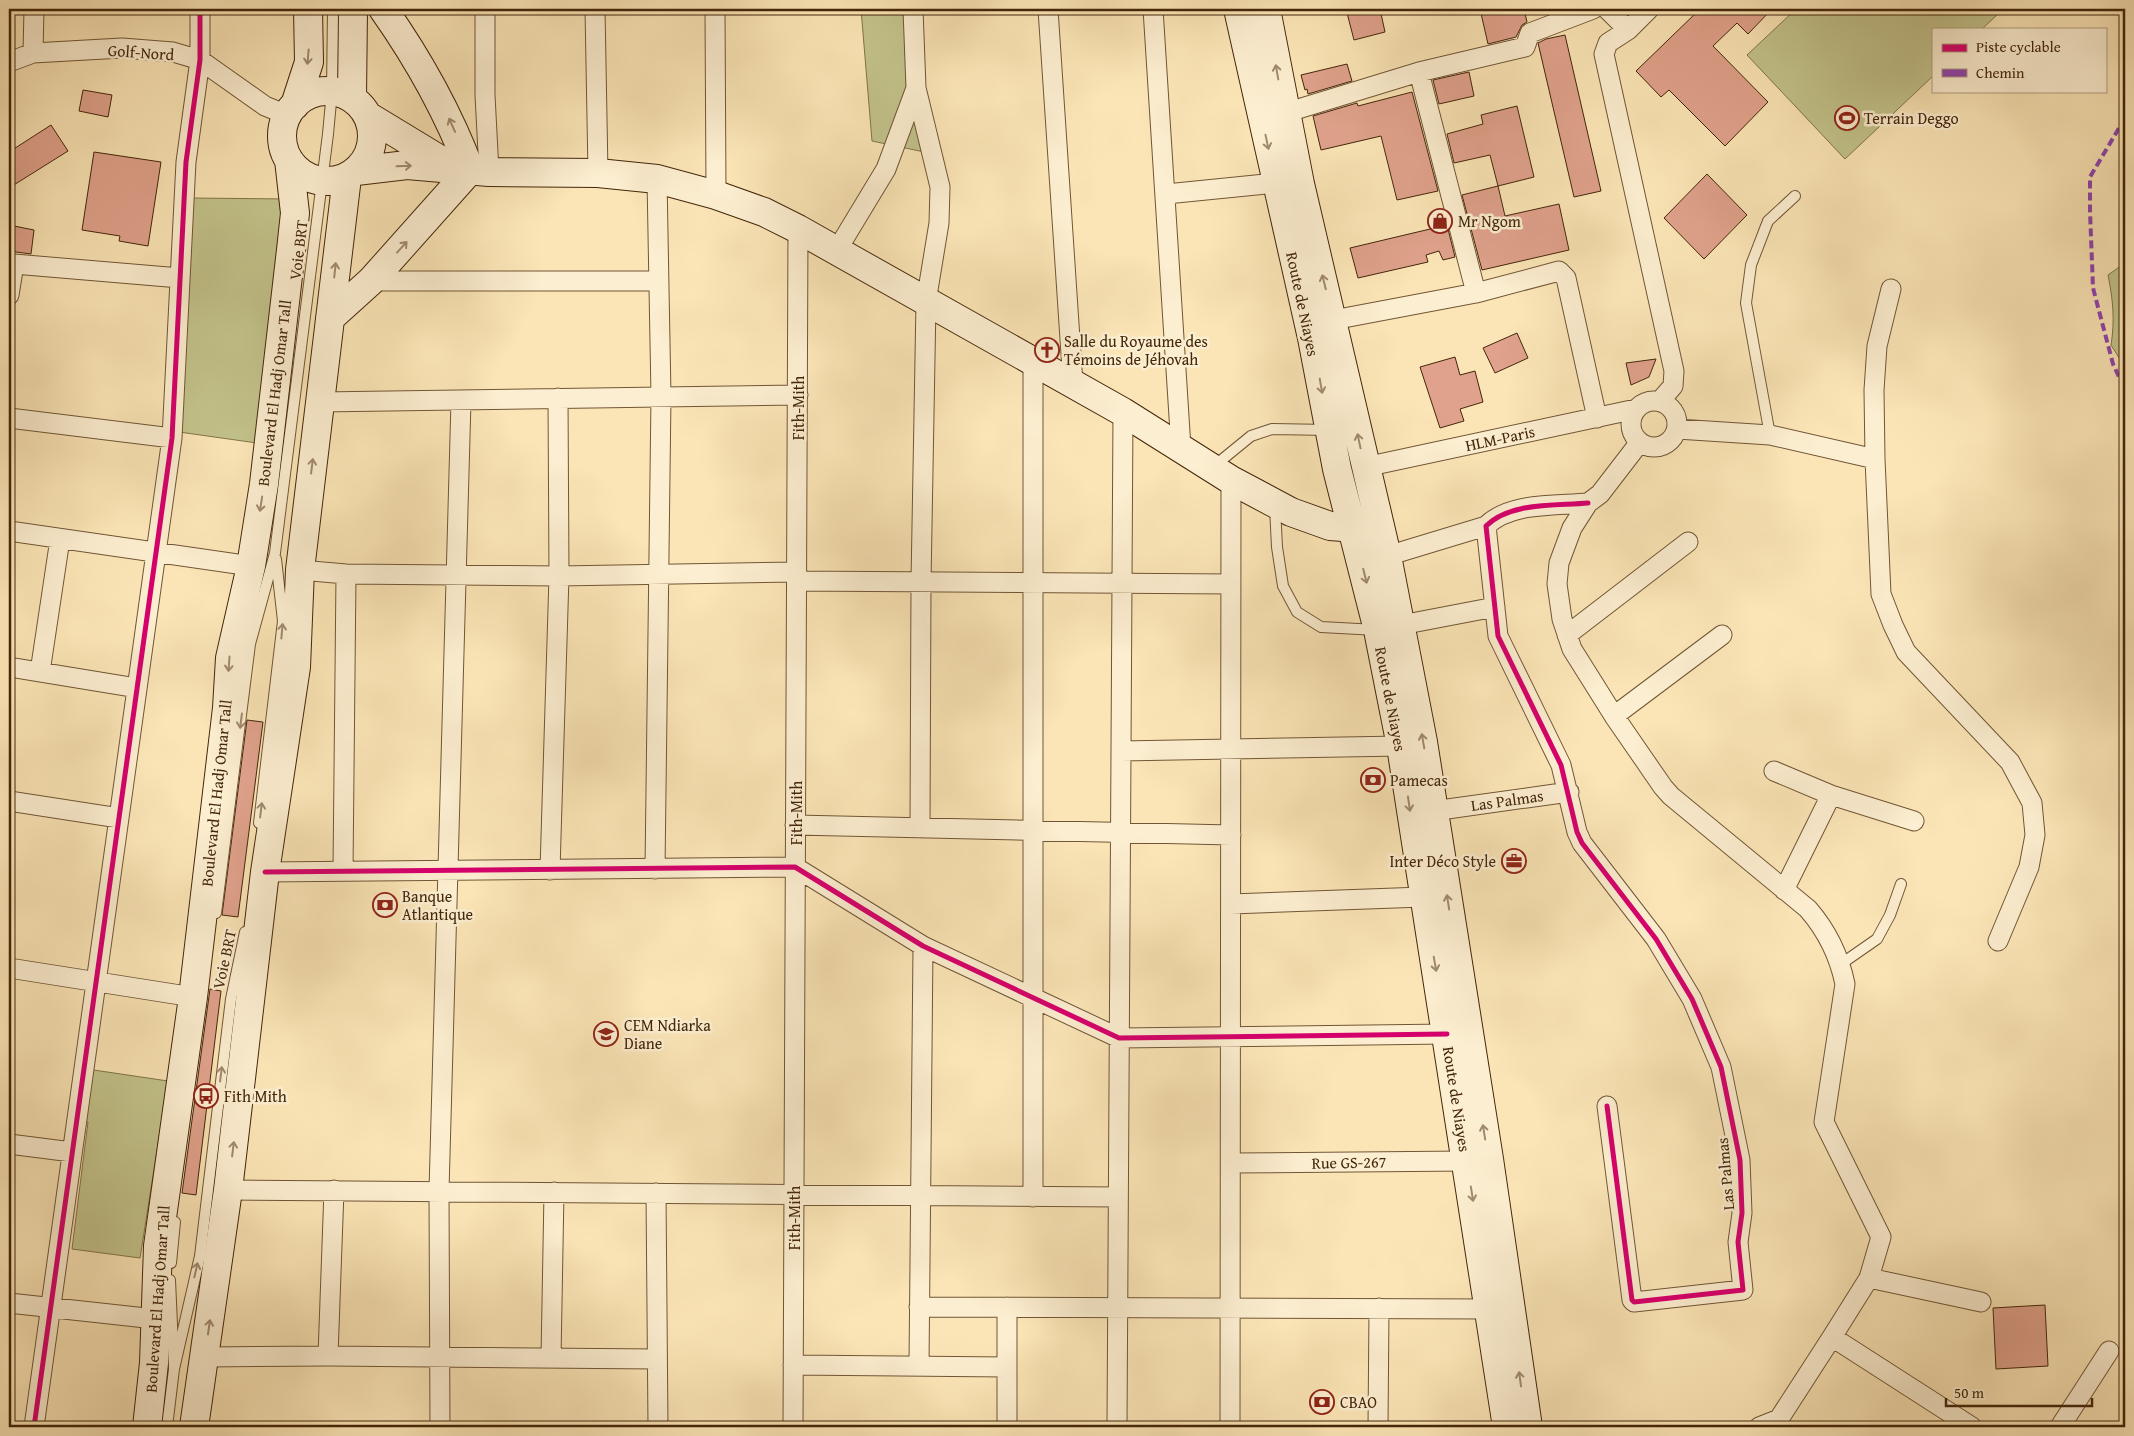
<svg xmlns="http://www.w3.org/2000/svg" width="2134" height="1436" font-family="'Gentium Book Plus',serif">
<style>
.green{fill:#c3c38b;stroke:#83744a}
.building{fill:#e0a28c;stroke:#43260a}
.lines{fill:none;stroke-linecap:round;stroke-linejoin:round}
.service-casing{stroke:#715635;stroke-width:12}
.minor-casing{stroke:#715635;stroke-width:21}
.secondary-casing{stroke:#43260a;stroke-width:30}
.service{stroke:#fceed0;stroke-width:10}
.minor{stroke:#fceed0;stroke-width:19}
.secondary{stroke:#fceed0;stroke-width:28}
.quiet{stroke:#8e44ad;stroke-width:4;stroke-dasharray:8 4;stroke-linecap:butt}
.cycleway-casing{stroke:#fceed0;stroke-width:8}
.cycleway{stroke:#d6006c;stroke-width:5}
.oneway{stroke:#a08a6d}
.labels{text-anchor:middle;stroke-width:5;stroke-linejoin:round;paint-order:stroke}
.street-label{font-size:16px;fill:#43260a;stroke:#fceed0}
.poi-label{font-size:16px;fill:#43260a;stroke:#fceed0;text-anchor:start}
</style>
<rect width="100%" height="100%" fill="#fbe5b6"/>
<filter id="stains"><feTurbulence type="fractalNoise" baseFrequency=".004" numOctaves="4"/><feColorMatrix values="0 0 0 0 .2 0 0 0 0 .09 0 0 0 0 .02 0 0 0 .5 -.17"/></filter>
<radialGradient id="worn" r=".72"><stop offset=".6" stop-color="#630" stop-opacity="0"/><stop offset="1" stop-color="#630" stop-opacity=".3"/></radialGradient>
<path class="green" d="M861 9H916L929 153 872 141Z
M1796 9H1993L1998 14 1982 29H1933V76L1845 159 1747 55Z
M191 198 290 199 257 443 179 432Z
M2125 263V367L2111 345C2115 321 2113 299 2108 275Z
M87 1069 168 1081 140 1258 72 1249 88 1122 80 1121Z"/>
<path class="building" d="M1346 9H1380L1385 32 1354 40Z
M1480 9H1524L1527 22 1522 25 1516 37 1488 44Z
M1700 9H1772L1748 34 1737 23 1713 46 1768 102 1725 146 1669 90 1661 97 1636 71Z
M1565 35 1601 191 1574 197 1538 43 1546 39Z
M1347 64 1352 81 1308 94 1307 89 1305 90 1301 75Z
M1469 72 1474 96 1439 104 1433 80Z
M83 90 112 95 108 117 79 111Z
M1412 92 1438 191 1397 200 1381 136 1321 150 1313 116 1357 103 1358 106Z
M1517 106 1534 177 1498 186 1490 155 1454 163 1447 134 1483 124 1481 115Z
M51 125 68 151 9 188V152Z
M94 152 161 162 148 246 119 241 120 236 82 230Z
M1707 174 1747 215 1704 259 1664 218Z
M1498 186 1505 216 1559 204 1569 250 1482 270 1462 195Z
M9 225 34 230 31 254 9 251Z
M1447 225 1455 257 1443 260 1439 251 1426 255 1428 262 1358 278 1350 248Z
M1517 333 1528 358 1495 373 1483 348Z
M1455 357 1460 375 1475 371 1483 402 1460 409 1464 421 1440 428 1420 367Z
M1656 359 1649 377 1631 385 1626 363Z
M247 720 263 722 238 917 222 915Z
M210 989 221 991 196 1195 182 1193Z
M2045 1305 2048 1366 1996 1369 1993 1308Z"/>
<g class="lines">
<defs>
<path id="service" d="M1770 435 1746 303 1751 265 1768 221 1795 196
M1213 467 1251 436 1272 429 1329 430
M1275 507 1277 547 1283 586 1297 612 1321 627 1377 630
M259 823 283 621 276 559
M216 913 250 644 275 553 328 134 332 91 333 9
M1841 964 1877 939 1890 915 1901 884
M171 1263 175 1222
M170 1280 174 1369
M167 1427 174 1369 200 1256 231 999 245 932"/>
<path id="minor" d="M485 9V95L489 172
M595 9 598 173
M715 9 716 195
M913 9 916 88 940 187 939 223 926 302 921 582 920 828
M1048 9 1073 384
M1153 9 1181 448
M1607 9 1628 30
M1649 9 1628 30 1608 43 1604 54 1674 371 1673 386 1660 401
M33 53 34 9
M9 62 33 53 122 48 173 52 200 60 265 106 287 115
M1419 72 1476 293
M1285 113 1419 72 1525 47 1530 33 1593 9
M1166 194 1276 183
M837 250 886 169 916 88
M9 265 14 264 180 278
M371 281H657
M9 295 14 264
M1333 320 1476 293 1559 271 1566 278 1597 418
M1033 362V1197
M1631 424a23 23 0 1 1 46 0a23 23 0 1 1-46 0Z
M320 402 798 395
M9 418 172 438
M1677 429 1770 435 1875 459 1881 594 1893 625 1906 652 2010 762 2032 803 2035 835 2029 867 1998 941
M1640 442 1600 494 1588 503 1572 528 1559 563 1557 584 1562 619 1572 649 1614 716 1663 787 1671 796 1808 909C1828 932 1839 955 1845 984L1824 1122 1881 1237 1869 1278 1832 1337 1779 1419 1759 1427
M1875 459 1874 390 1877 346 1891 289
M1365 467 1636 409
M1588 503C1555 506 1510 502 1486 526L1498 636 1561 765 1577 832 1582 843 1656 939 1692 999 1721 1067 1740 1160 1742 1213 1738 1242 1743 1290 1634 1302 1632 1300 1607 1106
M9 531 251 566
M1387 556 1486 526
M300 570 346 574 559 576 797 572
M797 581 1231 584
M1401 625 1495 607
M1567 635 1688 542
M9 667 137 688
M40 672 60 539
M1614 716 1722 635
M1121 751 1401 746
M1774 771 1831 795 1914 821
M9 801 119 818
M1433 811 1569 792
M795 825 1231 835
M655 869 661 396 657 179
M550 870 559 576 558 398
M343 871 346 574
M265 872 795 867 923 946 1119 1038 1447 1034
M1784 890 1831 795
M1231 904 1423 897
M9 968 193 997
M9 1144 72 1152
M1231 1163 1467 1161
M228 1190 1118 1197
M656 1193 658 1427
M1869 1278 1981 1302
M9 1303 155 1319
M919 1307 1490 1309
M1832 1337 1972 1427
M328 1356 334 1190
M205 1357 328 1356 657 1359
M551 1358 554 1192
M793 1365 1007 1367
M919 1366 923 946
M34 1427 172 438 186 162 200 60V9
M440 1427 439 1191 461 401
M793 1427 798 229
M1007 1427V1307
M1117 1427 1123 412
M1230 1427 1231 480
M1378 1427 1379 1308
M2060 1427 2109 1351"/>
<path id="secondary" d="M383 9C419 60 448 112 470 170
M1238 9 1312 338 1337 469 1378 630 1401 746 1507 1427
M1266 9 1300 184 1387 556 1423 742 1489 1159 1528 1427
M282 136a45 45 0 1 1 90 0a45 45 0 1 1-90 0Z
M352 98 353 9
M295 105 309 62 308 9
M368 116 452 167
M356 171 407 165 489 172 598 173 657 179 716 195 764 212 798 229 1123 412 1231 480 1291 512 1330 526 1369 529
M330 318 371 281 470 170
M147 1427 154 1363 158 1246 193 997 227 708 230 658 251 566 264 484 291 250 295 213 289 160
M194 1427 228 1190 265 872 296 667 300 570 347 177"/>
</defs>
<use href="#service" class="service-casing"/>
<use href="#minor" class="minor-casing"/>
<use href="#secondary" class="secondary-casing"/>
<use href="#service" class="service"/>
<use href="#minor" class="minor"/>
<use href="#secondary" class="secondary"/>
<path class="quiet" d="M2125 118 2090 177V211L2093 288 2113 364 2125 390"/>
<defs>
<path id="cycleway" d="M1588 503C1555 506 1510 502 1486 526L1498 636 1561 765 1577 832 1582 843 1656 939 1692 999 1721 1067 1740 1160 1742 1213 1738 1242 1743 1290 1634 1302 1632 1300 1607 1106
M265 872 795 867 923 946 1119 1038 1447 1034
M34 1427 172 438 186 162 200 60V9"/>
</defs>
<use href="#cycleway" class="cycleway-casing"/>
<use href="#cycleway" class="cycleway"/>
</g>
<defs><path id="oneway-shaft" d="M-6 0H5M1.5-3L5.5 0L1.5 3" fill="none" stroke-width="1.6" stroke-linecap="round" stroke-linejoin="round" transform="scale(1.25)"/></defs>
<g class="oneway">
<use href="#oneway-shaft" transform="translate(308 57) rotate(95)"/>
<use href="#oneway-shaft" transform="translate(1277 72) rotate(-100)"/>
<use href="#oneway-shaft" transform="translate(452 125) rotate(-114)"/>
<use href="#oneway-shaft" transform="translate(1267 142) rotate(78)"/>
<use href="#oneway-shaft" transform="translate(404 166) rotate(-2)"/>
<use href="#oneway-shaft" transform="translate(402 247) rotate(-48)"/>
<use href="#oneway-shaft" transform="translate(335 270) rotate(-84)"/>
<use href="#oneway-shaft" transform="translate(1324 282) rotate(-104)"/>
<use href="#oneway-shaft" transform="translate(1321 386) rotate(80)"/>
<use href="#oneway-shaft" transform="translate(1359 441) rotate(-102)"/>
<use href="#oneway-shaft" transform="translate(312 466) rotate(-83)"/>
<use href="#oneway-shaft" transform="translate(261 504) rotate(99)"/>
<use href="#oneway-shaft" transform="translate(1365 576) rotate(76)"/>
<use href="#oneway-shaft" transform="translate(282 631) rotate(-85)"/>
<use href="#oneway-shaft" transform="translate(229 664) rotate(94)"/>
<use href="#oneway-shaft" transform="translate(241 721) rotate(97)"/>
<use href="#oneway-shaft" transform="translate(1423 741) rotate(-100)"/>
<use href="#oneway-shaft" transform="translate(1409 804) rotate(82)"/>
<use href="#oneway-shaft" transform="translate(261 810) rotate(-83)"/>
<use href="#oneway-shaft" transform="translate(1448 902) rotate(-99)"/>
<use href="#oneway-shaft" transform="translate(1435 964) rotate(80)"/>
<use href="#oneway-shaft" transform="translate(221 1074) rotate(-83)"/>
<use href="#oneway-shaft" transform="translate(1484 1132) rotate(-99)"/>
<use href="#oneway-shaft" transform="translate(233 1149) rotate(-83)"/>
<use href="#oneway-shaft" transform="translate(1472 1194) rotate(81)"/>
<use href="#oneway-shaft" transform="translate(196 1270) rotate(-77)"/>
<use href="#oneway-shaft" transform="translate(209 1327) rotate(-82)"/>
<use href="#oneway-shaft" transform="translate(1520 1379) rotate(-98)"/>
</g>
<defs>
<symbol id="stadium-ring" viewBox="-11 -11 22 22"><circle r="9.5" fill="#fceed0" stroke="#8f2418" stroke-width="1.5"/><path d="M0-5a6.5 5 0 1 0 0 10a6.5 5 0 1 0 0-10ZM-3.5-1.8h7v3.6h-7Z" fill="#8f2418"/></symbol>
<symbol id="shop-ring" viewBox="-11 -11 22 22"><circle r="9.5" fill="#fceed0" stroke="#8f2418" stroke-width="1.5"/><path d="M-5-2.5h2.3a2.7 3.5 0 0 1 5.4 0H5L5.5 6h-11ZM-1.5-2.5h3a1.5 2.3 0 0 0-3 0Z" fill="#8f2418"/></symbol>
<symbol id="church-ring" viewBox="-11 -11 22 22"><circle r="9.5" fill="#fceed0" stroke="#8f2418" stroke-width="1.5"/><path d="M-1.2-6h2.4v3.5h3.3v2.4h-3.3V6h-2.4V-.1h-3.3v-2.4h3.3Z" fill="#8f2418"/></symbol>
<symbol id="bank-ring" viewBox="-11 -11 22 22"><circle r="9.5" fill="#fceed0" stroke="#8f2418" stroke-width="1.5"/><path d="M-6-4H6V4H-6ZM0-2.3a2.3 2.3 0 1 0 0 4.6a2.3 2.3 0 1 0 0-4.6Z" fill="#8f2418"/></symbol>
<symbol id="office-ring" viewBox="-11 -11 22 22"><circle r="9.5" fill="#fceed0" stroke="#8f2418" stroke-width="1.5"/><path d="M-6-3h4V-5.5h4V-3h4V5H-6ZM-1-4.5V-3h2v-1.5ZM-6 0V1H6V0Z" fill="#8f2418"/></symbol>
<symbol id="school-ring" viewBox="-11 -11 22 22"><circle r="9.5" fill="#fceed0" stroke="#8f2418" stroke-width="1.5"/><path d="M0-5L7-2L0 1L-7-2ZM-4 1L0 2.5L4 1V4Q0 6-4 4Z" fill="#8f2418"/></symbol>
<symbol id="bus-ring" viewBox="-11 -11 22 22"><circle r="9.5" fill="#fceed0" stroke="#8f2418" stroke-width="1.5"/><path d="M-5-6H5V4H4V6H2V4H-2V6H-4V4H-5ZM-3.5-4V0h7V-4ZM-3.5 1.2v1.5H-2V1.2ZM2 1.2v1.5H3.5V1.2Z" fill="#8f2418"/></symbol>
</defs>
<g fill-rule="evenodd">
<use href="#stadium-ring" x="1833" y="104" width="28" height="28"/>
<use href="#shop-ring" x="1426" y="207" width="28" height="28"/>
<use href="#church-ring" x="1033" y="336" width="28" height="28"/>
<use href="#bank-ring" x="1359" y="766" width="28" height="28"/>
<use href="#office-ring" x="1500" y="847" width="28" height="28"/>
<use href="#bank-ring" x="371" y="891" width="28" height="28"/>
<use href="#school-ring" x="592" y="1020" width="28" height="28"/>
<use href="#bus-ring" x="192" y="1082" width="28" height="28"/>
<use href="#bank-ring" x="1308" y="1388" width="28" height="28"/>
</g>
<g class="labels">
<g class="street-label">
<text transform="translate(141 52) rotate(4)" y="6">Golf-Nord</text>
<text transform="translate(298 250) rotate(-83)" y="6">Voie BRT</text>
<text transform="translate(1303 304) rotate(78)" y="6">Route de Niayes</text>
<text transform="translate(274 393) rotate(-83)" y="6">Boulevard El Hadj Omar Tall</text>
<text transform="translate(798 408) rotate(-90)" y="6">Fith-Mith</text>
<text transform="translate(1500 438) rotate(-12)" y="6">HLM-Paris</text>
<text transform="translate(1391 699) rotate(79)" y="6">Route de Niayes</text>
<text transform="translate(216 793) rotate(-84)" y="6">Boulevard El Hadj Omar Tall</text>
<text transform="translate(1507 800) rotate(-8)" y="6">Las Palmas</text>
<text transform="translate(796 813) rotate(-90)" y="6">Fith-Mith</text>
<text transform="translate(224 959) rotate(-78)" y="6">Voie BRT</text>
<text transform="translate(1457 1099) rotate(81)" y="6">Route de Niayes</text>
<text transform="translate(1349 1162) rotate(-1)" y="6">Rue GS-267</text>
<text transform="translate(1725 1174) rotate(-95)" y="6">Las Palmas</text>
<text transform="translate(794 1218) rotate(-90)" y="6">Fith-Mith</text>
<text transform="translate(157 1299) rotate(-86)" y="6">Boulevard El Hadj Omar Tall</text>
</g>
<g class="poi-label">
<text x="1864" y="124">Terrain Deggo</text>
<text x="1458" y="227">Mr Ngom</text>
<text x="1064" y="347">Salle du Royaume des<tspan x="1064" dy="18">Témoins de Jéhovah</tspan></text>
<text x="1390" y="786">Pamecas</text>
<text x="1496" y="867" text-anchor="end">Inter Déco Style</text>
<text x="402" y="902">Banque<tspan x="402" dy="18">Atlantique</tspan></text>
<text x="624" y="1031">CEM Ndiarka<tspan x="624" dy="18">Diane</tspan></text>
<text x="224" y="1102">Fith Mith</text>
<text x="1340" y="1408">CBAO</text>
</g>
</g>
<rect width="2134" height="1436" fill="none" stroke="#fbe5b6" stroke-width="30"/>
<rect x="10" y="10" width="2114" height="1416" fill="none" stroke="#43260a" stroke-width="2.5"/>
<rect x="15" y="15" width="2104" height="1406" fill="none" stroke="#43260a"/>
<rect x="1932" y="28" width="175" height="65" fill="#fceed0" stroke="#b29e81"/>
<rect x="1942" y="44" width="25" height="8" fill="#d6006c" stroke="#b29e81"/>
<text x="1976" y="52" font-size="15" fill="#43260a">Piste cyclable</text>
<rect x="1942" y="69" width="25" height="8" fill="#8e44ad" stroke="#b29e81"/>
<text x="1976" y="78" font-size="15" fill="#43260a">Chemin</text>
<path d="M1946 1398v8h146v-8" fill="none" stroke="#43260a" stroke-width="2.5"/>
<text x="1954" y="1398" font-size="15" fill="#43260a" stroke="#fceed0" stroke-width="4" paint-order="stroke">50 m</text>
<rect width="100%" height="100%" filter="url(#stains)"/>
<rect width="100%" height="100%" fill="url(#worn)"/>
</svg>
